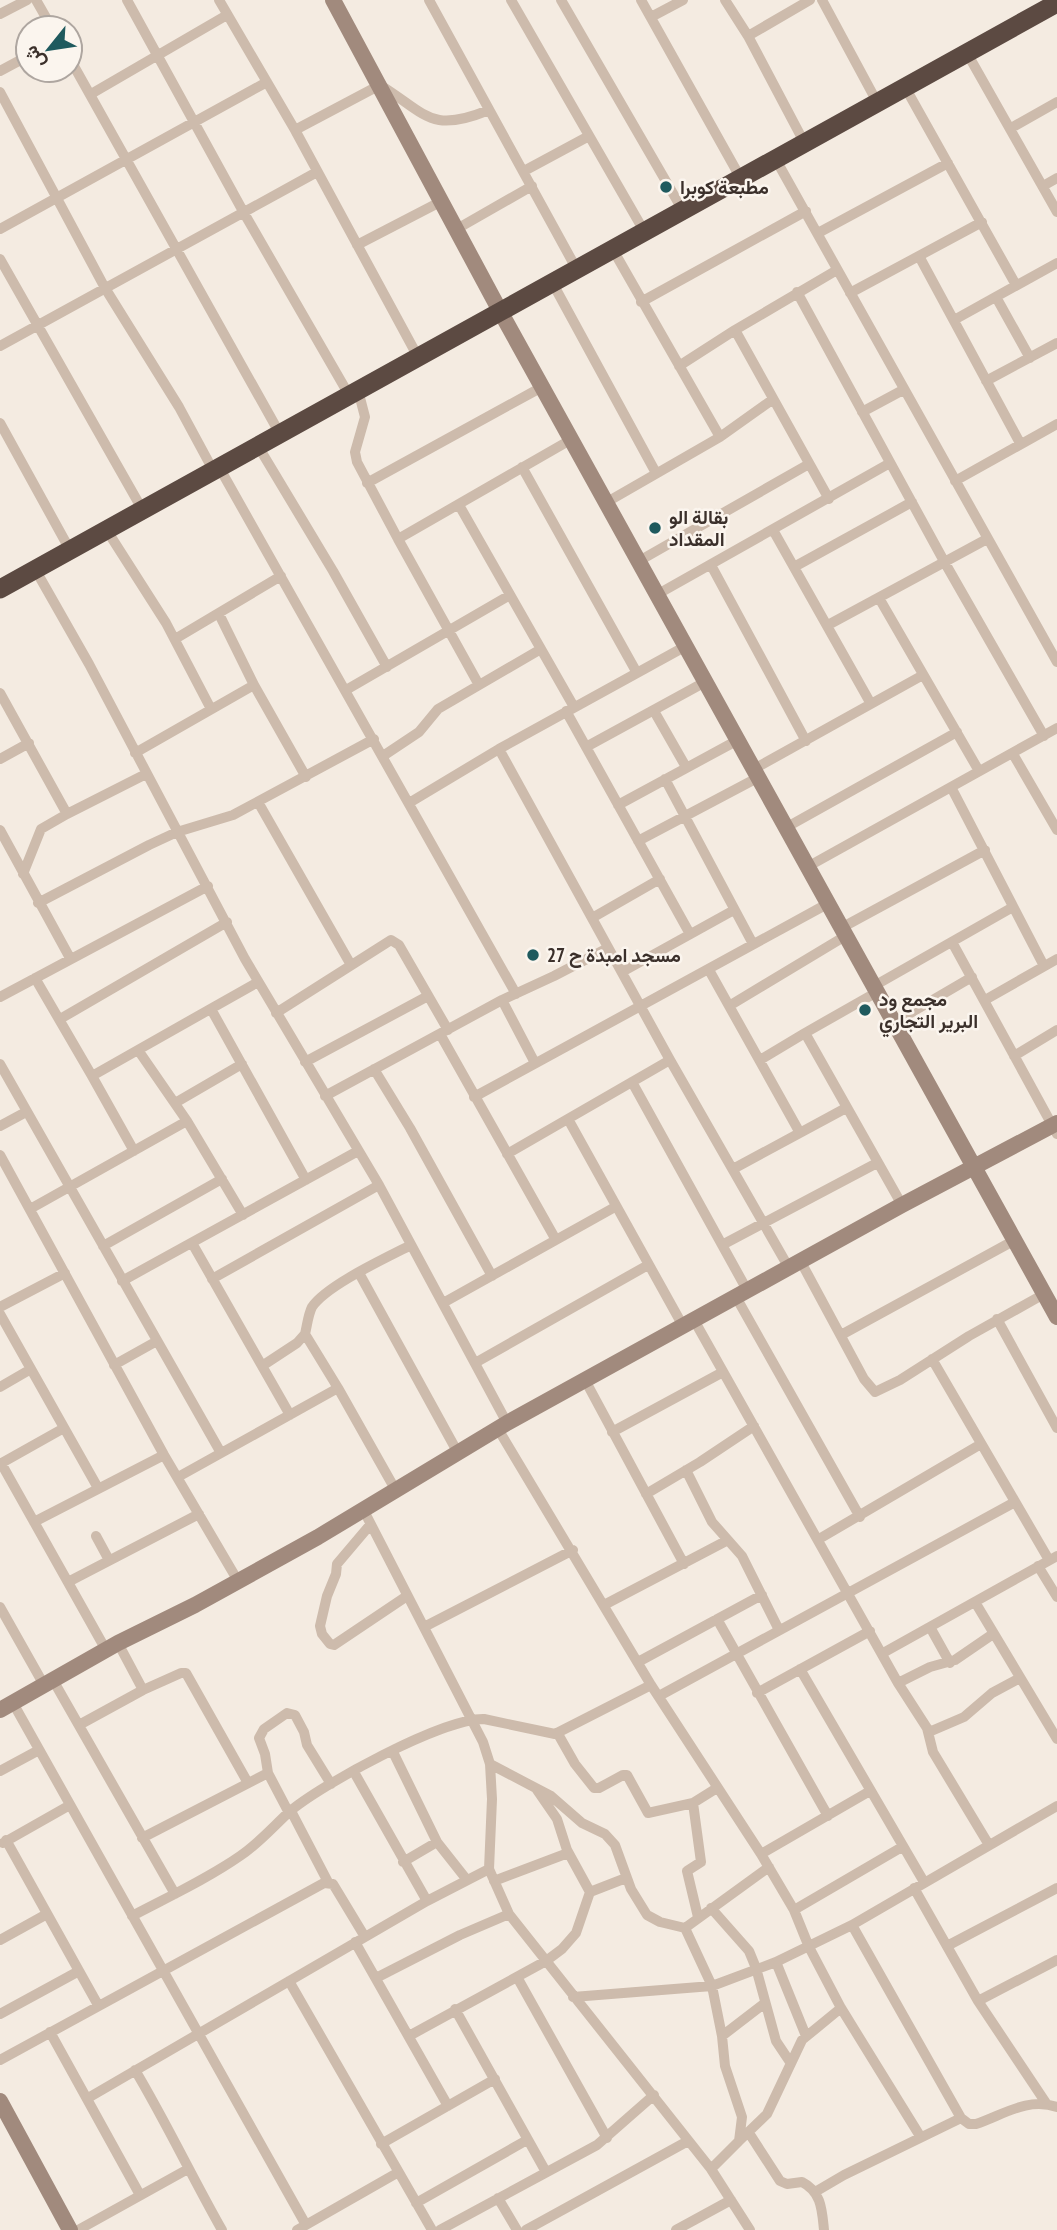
<svg xmlns="http://www.w3.org/2000/svg" width="1057" height="2230" font-family="'PT Sans Narrow',Vazirmatn,sans-serif">
<style>
.lines{fill:none;stroke-linecap:round;stroke-linejoin:round}
.street{stroke:#cdbbac;stroke-width:10}
.secondary{stroke:#a18a7d;stroke-width:16}
.highway{stroke:#5c4a42;stroke-width:19}
.poi-dot{fill:#1f5a5e;stroke:#fbf5ee;stroke-width:2.5}
.labels{text-anchor:middle;stroke-width:5;stroke-linejoin:round;paint-order:stroke}
.poi-label{font-size:19px;font-weight:bold;fill:#3b302b;stroke:#fbf5ee;text-anchor:start}
</style>
<rect width="100%" height="100%" fill="#f4ebe1"/>
<g class="lines">
<path class="street" d="M36 0 52 28
M127 0 244 213 349 395
M219 0 295 130 418 357
M429 0 576 268
M511 0 644 231
M561 0 682 209
M641 0 740 177
M725 0 748 36 804 142
M822 0 877 102
M0 14 27 0
M651 17 683 0
M748 36 810 0
M967 53 1057 212
M70 59 280 434
M0 71 28 56
M905 87 1016 285
M0 92 105 288 179 407 213 470
M91 94 227 15
M1011 128 1057 102
M295 130 380 85C427 114 430 134 489 110
M775 158 1057 662
M524 171 589 136
M1043 186 1057 178
M0 229 267 82
M455 230 532 186
M818 233 948 163
M357 245 440 202
M612 248 720 437
M919 256 1020 443
M0 259 142 509
M552 282 656 473
M797 292 945 563 1044 736
M850 293 982 222
M996 297 1030 358
M641 302 806 211
M954 320 1057 263
M735 330 829 499
M0 346 317 172
M679 366 735 330 837 270
M986 381 1057 343
M358 390 365 417 355 452 357 462 398 539
M862 412 903 390
M0 423 70 550
M258 446 333 571 387 667
M219 467 516 994
M522 467 637 673
M955 481 1057 424
M367 483 542 387
M607 502 720 437 772 400
M459 505 574 707
M106 529 166 623 211 709
M773 530 871 704
M639 561 809 464
M711 565 806 741
M794 567 912 502
M35 569 89 664 245 959 379 1185 507 1423
M658 594 890 463
M879 598 979 771
M219 614 254 685 306 777
M828 625 987 539
M175 639 281 576
M479 685 398 539 572 439
M346 690 510 595
M0 693 67 814 41 829 23 874
M566 711 690 934
M654 711 686 767
M586 747 705 682
M499 749 670 1060 789 1268
M135 753 254 685
M1013 754 1057 830
M383 756 419 732 438 709 541 649
M0 759 29 743
M754 769 923 675
M665 779 753 944
M951 787 1044 966
M258 802 351 965
M409 803 499 749 686 646
M618 805 738 740
M67 814 146 774
M787 827 957 732
M0 830 70 958
M638 841 759 777
M809 866 1057 728
M38 903 149 845 177 832 233 815 374 739
M592 918 660 879
M843 927 985 850
M952 942 1057 1134
M709 970 800 1133
M622 972 734 910
M35 978 92 1076 258 982
M874 986 1013 907
M877 992 805 1033 902 1205
M0 997 208 886
M502 1000 535 1063
M985 1000 1057 959
M729 1006 847 935
M211 1009 306 1180
M276 1013 391 940 399 945 448 1030
M60 1019 227 922
M895 1022 972 977
M440 1034 556 1240
M138 1050 187 1121 243 1215
M1014 1056 1057 1030
M760 1060 805 1033
M305 1062 428 996
M0 1064 221 1453
M374 1069 410 1128 492 1276
M92 1076 134 1151
M632 1082 747 1290
M325 1096 502 1000 554 976 608 948
M474 1097 829 903
M175 1103 242 1064
M568 1119 683 1326
M0 1126 26 1112
M507 1154 670 1060
M0 1155 164 1455 238 1581
M733 1169 846 1108
M30 1209 187 1121
M192 1243 290 1415
M722 1245 877 1163
M103 1246 222 1179
M801 1262 864 1379 875 1392 900 1380 969 1336 1044 1294
M359 1273 458 1453
M212 1279 379 1185
M122 1281 358 1151
M736 1297 860 1517
M443 1303 615 1207
M0 1307 65 1273
M0 1314 98 1488
M997 1319 1057 1428
M694 1320 898 1683 927 1728 933 1752 989 1845
M841 1335 1015 1240
M932 1359 1049 1560
M475 1363 648 1265
M114 1365 157 1341
M262 1366 297 1343 305 1334
M585 1380 684 1564
M0 1387 31 1369
M338 1388 305 1334C307 1326 308 1315 312 1307 327 1285 386 1258 411 1245
M498 1429 651 1685 761 1854 794 1910 809 1947 841 2008 920 2136
M612 1432 723 1372
M1 1463 106 1650
M0 1464 64 1428
M686 1470 712 1522 742 1556 779 1630
M178 1477 338 1388 395 1489
M646 1494 700 1462 754 1426
M363 1509 483 1742 490 1764 492 1799 489 1869 509 1914 711 2169 750 2230
M34 1522 164 1455
M370 1525 337 1564 336 1574 327 1596 320 1626 322 1634 330 1644 334 1645 407 1596
M96 1536 109 1560
M819 1539 981 1444
M1038 1566 1057 1597
M68 1582 199 1514
M975 1602 1057 1739
M604 1605 728 1540
M0 1607 44 1685
M717 1619 828 1816
M424 1627 573 1550
M930 1627 950 1663
M118 1643 143 1690
M883 1653 1057 1556
M638 1662 762 1595
M800 1669 924 1882
M53 1680 175 1894
M898 1683 930 1667 955 1660 993 1634
M757 1693 870 1631
M659 1696 1015 1502
M13 1703 306 2225
M79 1725 143 1690 181 1673H186L248 1783
M929 1732 964 1717 992 1693 1020 1678
M558 1734 575 1764 594 1788H599L623 1775H627L648 1813 693 1803 717 1788
M393 1752 437 1842 403 1862
M490 1764 551 1796 582 1823 605 1834 615 1845 631 1889 647 1915 660 1922 685 1928
M0 1771 39 1750
M354 1772 427 1901
M537 1790 557 1819 567 1850 590 1892
M693 1803 701 1862 687 1871 698 1917
M291 1811 328 1882
M289 1813 268 1773 265 1754 259 1738 264 1729 287 1713 295 1715 304 1732 307 1745 331 1784
M142 1838 268 1773
M6 1840 98 2005
M437 1842 467 1880
M3 1843 70 1805
M761 1854 870 1791
M494 1881 568 1853
M914 1888 978 2001 1046 2103
M711 1908 749 1951 756 1968 776 2041 790 2062
M794 1910 902 1847
M132 1916C168 1897 207 1879 240 1856 258 1844 272 1828 288 1813 320 1785 443 1718 484 1719L555 1734 651 1685
M852 1925 961 2118
M0 1940 47 1914
M355 1942 448 2106
M947 1946 1057 1888
M776 1962 806 2036
M517 1977 607 2138
M376 1978 460 1935 509 1914
M289 1981 432 2230
M573 1997 712 1986 776 1962 852 1925 1057 1806
M978 2001 1057 1960
M455 2009 546 2172
M0 2014 79 1971
M50 2032 140 2195
M409 2036 546 1961 562 1949 576 1933 590 1892 626 1878
M722 2036 765 2003
M0 2060 324 1883 333 1884 365 1937
M135 2070C166 2122 192 2177 222 2230
M88 2098 427 1901 489 1869
M749 2133 780 2181 787 2184 802 2182C822 2192 822 2211 824 2230
M739 2141 767 2114 802 2040 841 2008
M381 2144 495 2079
M711 2169 739 2141 742 2117 725 2066 722 2036 712 1986 685 1928 769 1867
M815 2192 844 2175 961 2118 969 2124H976C1003 2115 1027 2097 1057 2107
M498 2198 517 2230
M416 2203 527 2140
M78 2230 188 2169
M297 2230 397 2173
M440 2230 597 2145 654 2095
M526 2230 688 2141
M676 2230 731 2200"/>
<path class="secondary" d="M333 0 500 311 1057 1317
M0 1710 118 1643 195 1605 318 1537 507 1423 902 1205 1057 1123
M0 2101 70 2230"/>
<path class="highway" d="M0 589 1057 3"/>
</g>
<g class="poi-dot">
<circle cx="666" cy="187" r="7"/>
<circle cx="655" cy="528" r="7"/>
<circle cx="533" cy="955" r="7"/>
<circle cx="865" cy="1010" r="7"/>
</g>
<g class="labels">
<g class="poi-label">
<text x="680" y="194">مطبعة كوبرا</text>
<text x="669" y="524">بقالة الو<tspan x="669" dy="22">المقداد</tspan></text>
<text x="547" y="962">مسجد امبدة ح 27</text>
<text x="879" y="1006">مجمع ود<tspan x="879" dy="22">البرير التجاري</tspan></text>
</g>
</g>
<g transform="translate(49 49) rotate(240)"><circle r="33" fill="#fbf5ee" stroke="#aea6a0" stroke-width="2"/>
<path d="M0-5L12 26L0 18L-12 26Z" fill="#1f5a5e"/>
<text y="-10" font-size="19" font-weight="bold" text-anchor="middle" fill="#3b302b">ش</text>
</g>
</svg>
